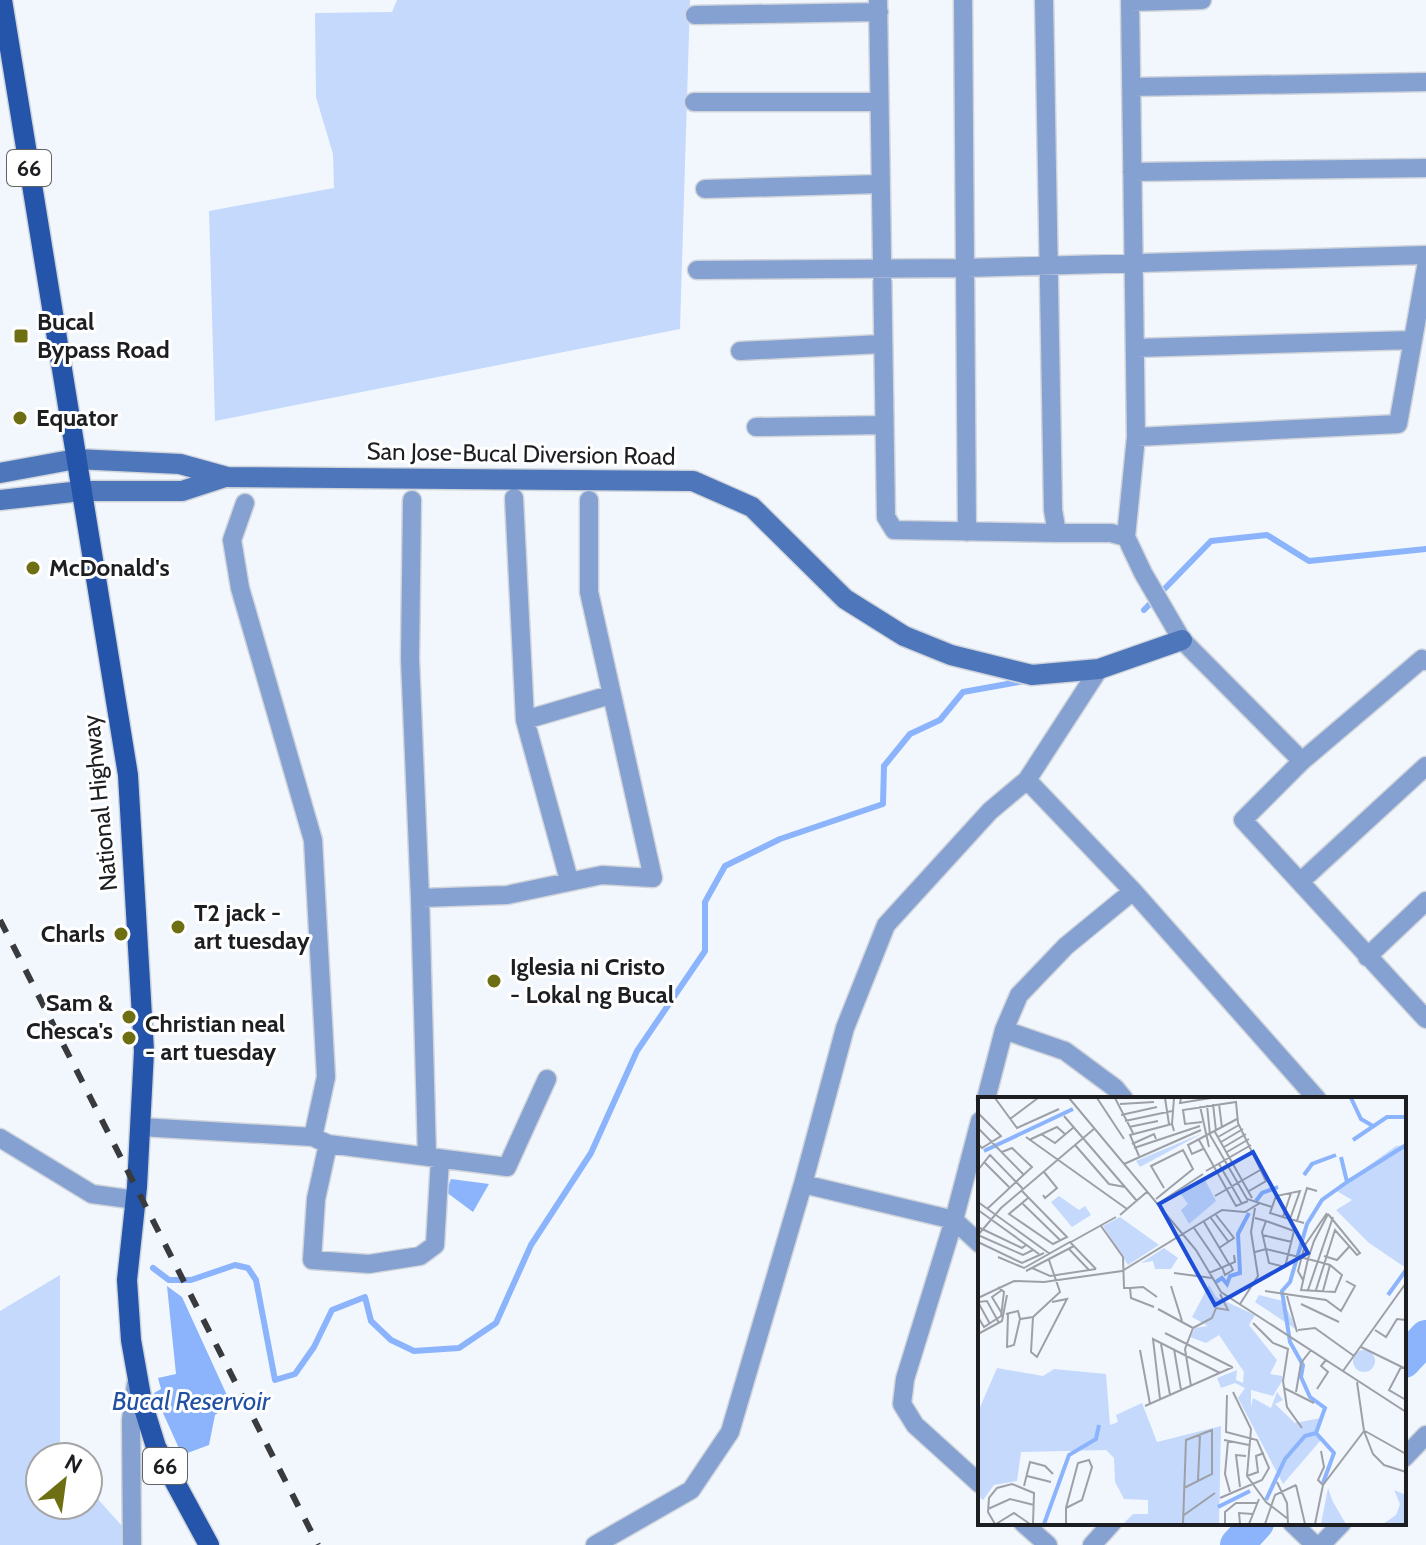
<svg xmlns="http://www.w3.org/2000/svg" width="1426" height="1545" font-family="Cabin,sans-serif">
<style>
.green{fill:#c4d9fc}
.water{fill:#8bb4fc}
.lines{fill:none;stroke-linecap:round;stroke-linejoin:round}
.stream{stroke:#8bb4fc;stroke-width:6}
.river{stroke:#8bb4fc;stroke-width:34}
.minor-casing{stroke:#d0d4db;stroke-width:21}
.secondary-casing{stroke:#d0d4db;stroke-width:23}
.primary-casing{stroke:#d0d4db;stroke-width:23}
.minor{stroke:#85a1d1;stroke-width:18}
.secondary{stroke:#4e76bb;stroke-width:20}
.primary{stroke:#2555aa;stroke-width:20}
.rail{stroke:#383a3d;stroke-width:6;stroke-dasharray:14 14;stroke-linecap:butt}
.poi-dot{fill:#6d6f12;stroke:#fff;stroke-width:3}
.labels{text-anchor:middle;stroke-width:6;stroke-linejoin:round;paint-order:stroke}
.shield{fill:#fff;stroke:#616264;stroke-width:2}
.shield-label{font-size:22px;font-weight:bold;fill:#1d1e21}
.poi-label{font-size:24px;font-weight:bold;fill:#1d1e21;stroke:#fff;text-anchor:start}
.street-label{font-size:24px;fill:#1d1e21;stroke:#fff}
.water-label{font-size:26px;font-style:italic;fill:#2250a2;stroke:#fff}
.inset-river{fill:none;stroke:#8bb4fc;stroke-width:4}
.inset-road{fill:none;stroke:#9da0a6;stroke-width:2}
.view{fill:#1d4ed8;fill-opacity:0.15;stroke:#1d4ed8;stroke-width:4}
.inset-edge{fill:none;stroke:#1d1e21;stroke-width:4}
</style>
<rect width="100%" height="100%" fill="#f2f7fe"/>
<path class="green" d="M397 0H690L680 329 215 421 209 211 334 188 333 154 316 97 315 13 392 12Z
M60 1275V1457H40V1505H88V1488L139 1545H0V1311Z"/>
<path class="water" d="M451 1179 489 1184 473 1212 446 1192Z
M167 1286 182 1297 231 1404 215 1415 209 1445 182 1455 154 1393 161 1389 158 1378 176 1374Z"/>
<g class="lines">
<path class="stream" d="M1144 610 1211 541 1267 535 1309 561 1426 549
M153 1268 169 1280H191L235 1265 248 1268 256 1280 275 1380 295 1374 314 1347 332 1310 365 1297 371 1321 391 1340 414 1351 459 1348 496 1323 531 1245 591 1153 637 1051 705 951V902L725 866 780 839 883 804 884 766 910 734 940 720 963 692 1024 681"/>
<path class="river" d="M1404 1361 1426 1337
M1237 1545 1257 1523"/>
<defs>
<path id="minor" d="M878 0 886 517 894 530 1057 533
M963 0 967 532
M1044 0 1053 510 1057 533H1111L1126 537
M1130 0 1136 437 1126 537 1143 573 1182 640 1302 761
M1130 2 1202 0
M695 15 879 12
M1131 87 1426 82
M694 102H879
M1132 172 1426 168
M705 189 880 184
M697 270 965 268 1426 255
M1135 348 1413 340
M740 351 882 344
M756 427 883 425
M1136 437 1398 424 1426 267
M514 498 525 720 569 880
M412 500 410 659 420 898 427 1156
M245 503 232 540 240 588 313 840 326 1077 313 1137
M1426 661 1422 659 1302 761 1243 820 1426 1019
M525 720 610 695
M1027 780 1133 891 1317 1099
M1301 881 1426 766
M420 898 507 895 602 875 653 878 589 592V500
M1367 957 1426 901
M1004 1030 1065 1051 1115 1088 1124 1099
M986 1099 1004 1030 1019 995 1066 946 1133 891
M980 1121 954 1220 905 1379 902 1404 915 1425 980 1484
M141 1127 313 1137 328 1144 507 1167 547 1079
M0 1138 92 1194 136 1200
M328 1144 316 1199 312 1260 369 1264 420 1256 435 1245 440 1159
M803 1184 954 1220 980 1244
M1404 1458 1426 1435
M1023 1523 1048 1545
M1292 1523 1315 1545
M132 1545 131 1420 136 1384
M595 1545 691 1490 730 1432 803 1184 845 1028 886 925 990 811 1027 780 1099 669
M1092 1545 1112 1523
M1321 1545 1342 1523"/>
<path id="secondary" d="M0 473 76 459 180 464 227 477 693 481 752 507 845 599 904 636 951 655 1032 675 1099 669 1182 640
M0 500 81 491H182L225 477"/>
<path id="primary" d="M2 0 128 775 144 1051 137 1187 127 1280 131 1340 142 1402 156 1447 209 1545"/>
</defs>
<use href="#minor" class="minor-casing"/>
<use href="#secondary" class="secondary-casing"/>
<use href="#primary" class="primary-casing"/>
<use href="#minor" class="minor"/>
<use href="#secondary" class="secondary"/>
<use href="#primary" class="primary"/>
<path class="rail" d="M0 920 318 1545"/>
</g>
<g class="poi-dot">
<rect x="13" y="328" width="16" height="16" rx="4"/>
<circle cx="20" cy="418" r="8"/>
<circle cx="33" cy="568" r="8"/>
<circle cx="178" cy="927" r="8"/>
<circle cx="121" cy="934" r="8"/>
<circle cx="494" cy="981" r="8"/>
<circle cx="129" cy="1017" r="8"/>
<circle cx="129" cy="1038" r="8"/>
</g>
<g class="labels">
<g class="shield">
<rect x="7" y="150" width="44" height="36" rx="6"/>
<rect x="143" y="1448" width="44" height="36" rx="6"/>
</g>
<g class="shield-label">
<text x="29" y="176">66</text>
<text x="165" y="1474">66</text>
</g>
<g class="poi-label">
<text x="37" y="330">Bucal<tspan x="37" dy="28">Bypass Road</tspan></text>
<text x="36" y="426">Equator</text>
<text x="49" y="576">McDonald's</text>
<text x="194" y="921">T2 jack -<tspan x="194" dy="28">art tuesday</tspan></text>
<text x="105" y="942" text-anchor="end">Charls</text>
<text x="510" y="975">Iglesia ni Cristo<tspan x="510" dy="28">- Lokal ng Bucal</tspan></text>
<text x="113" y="1011" text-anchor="end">Sam &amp;<tspan x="113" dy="28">Chesca's</tspan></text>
<text x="145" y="1032">Christian neal<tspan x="145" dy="28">- art tuesday</tspan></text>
</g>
<g class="street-label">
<text transform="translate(521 454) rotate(1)" y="8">San Jose-Bucal Diversion Road</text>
<text transform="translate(100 803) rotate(-96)" y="8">National Highway</text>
</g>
<g class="water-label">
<text x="191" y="1410">Bucal Reservoir</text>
</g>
</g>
<g transform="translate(978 1097)">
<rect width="428" height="428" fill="#f2f7fe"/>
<path d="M225 36 162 70 158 64ZM428 48V171L391 146 358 113 374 103 357 93 418 49ZM226 81 238 104 211 127 203 113 210 107 202 96ZM81 99 101 113 107 109 113 118 94 130 73 105ZM142 120 181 148 150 168 125 129ZM186 151 200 161 193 172H177L175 164 163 166ZM231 188 238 200 277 218 271 228 299 263 292 277 304 279V284L295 299 273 293V310L275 301 293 311 299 295 305 303 297 307 317 326 343 321 338 334 343 343 305 387 260 301 267 291 257 286 243 291 239 281 259 273 258 283 265 286 266 275 241 238 228 246 212 240 217 231 230 229 214 220ZM281 198 305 204 319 233 277 205ZM375 264a11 11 0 1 1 22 0a11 11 0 1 1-22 0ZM19 271 65 279 76 272 128 277 132 328 140 325 138 318 164 306 179 345 243 329 241 427H145L155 417H170V403L146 402 137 385 136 361 128 353 43 355 39 384 16 388 5 403 0 399V315ZM350 391 355 405 368 427H343ZM416 393 428 398V427H405L418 418 422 407Z" fill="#c4d9fc"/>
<path class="inset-river" d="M373 1 383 22 395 29M375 43 409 20H428M6 54 95 12M326 78 334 67 358 58M369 85 428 48M278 104 284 96 300 90M238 185 244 181 249 187 252 179 262 176 260 137 271 116M410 198 428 173M345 386 356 356 338 336 347 311 332 300 323 280 325 268 312 245 304 194 312 185 329 127 344 103 369 85 363 60M288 403 307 362 327 339 338 336M240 410 272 394M66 427 91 358 118 342 121 328"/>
<path class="inset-road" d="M17 1 39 31 81 12M91 1 218 153 243 195 428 315M119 1 146 42M137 1 155 36M187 1 191 27M203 1 202 6 233 1M142 7 176 5M235 7 238 34M241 7 244 31M229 8 232 38 269 102 294 110M222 9 231 50M0 16 23 39 4 51 0 47M143 18 179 10M86 19 159 104M32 22 60 1M147 24 194 14M224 25 207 27 205 13 258 5 260 26 288 84 271 94M194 27 196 1M151 30 180 24M0 31 45 77M237 35 274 101M63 37 77 46 96 30M48 40 149 112M240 40 261 28M51 43 79 30 88 38M221 43 258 109 270 104M243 45 265 32M154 47 176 37 178 42M97 48 131 87 147 90M246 50 268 37M156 51 222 29M225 52 214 57 210 48 259 22M249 55 271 42M161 59 152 38 194 27 196 34M6 65 31 90M255 66 276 54M146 67 223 33M241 67 264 107M0 73 12 58 45 92M228 74 273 48M43 93 89 140 75 147 31 117 50 101M65 98 67 101 79 91 66 75M237 99 284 72M178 102 215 72 205 53 173 69 186 91M0 105 72 157M44 106 82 143M181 106 225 77M9 112 54 70 34 51 24 55M0 113 61 157M142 118 170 94M238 118 256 141 241 151M305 120 313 96M233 121 250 144M277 121 288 124 316 134 307 170 291 166 284 135 288 124M312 122 322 94 298 99 292 116 305 120 326 126M319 124 329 91 339 94M226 125 251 167M123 129 145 160 146 191H152L153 201 176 210M0 130 44 151 48 148M216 131 243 170M0 138 23 111 117 31M0 138 45 158 55 153M284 138 314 145M0 145 44 166 66 156M93 145 138 120M91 152 111 173M277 155 288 152 317 159 321 160 330 162 345 166 352 168 364 178 357 195 323 193 330 162 336 144 350 117M346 159 359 163 371 150M20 160 46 171 92 145 118 172M244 170 247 178 255 173 252 167M54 171 72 179 118 172M48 174 96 149M196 176 234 181M231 176 257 165 256 158M325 183 320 174 327 148 349 116M193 189 204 224M152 191 165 190 179 200M330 193 355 120M338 193 357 133 379 158 382 156 350 117M287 194 348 203 363 214 377 189 368 184M345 194 352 168M309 199 319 235M0 201 36 184 66 185 144 174 244 113 267 115 282 106M0 205 9 204 21 226M0 205 12 227M262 207 280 179 273 135 277 111M323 207 361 225M180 212 215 231M23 215 14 200 24 193M28 217 40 214 42 222 55 220 82 195 71 163M30 217 29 250 36 248 42 222M0 220 6 230 23 219 26 195 20 190M55 220 53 255 59 260 89 202 74 205M275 226 295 246 310 252 305 284 309 310 324 331M215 231 234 221 238 211 250 213 242 197M320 233 337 231 376 259M397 233 408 240 419 222 428 223M187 236 254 270M0 237 24 224 29 198M183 247 192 298M383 250 428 272M196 252 203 293M162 253 172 307M423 270 411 293 428 303M365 274 428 186M379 285 386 334 395 357 406 368 428 375M213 289 207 252 215 231M306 291 336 306M339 292 350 275 343 269 348 263M255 295 273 332 269 379 288 405 310 422M318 295 323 266 333 253M182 302 175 242 242 276M167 309 255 270M387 334 428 357M246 343 271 348M250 344 247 377 252 395M343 354 346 370 340 383 345 388M49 379 73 385M269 379 280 375 278 359 286 356M220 383 222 337M299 385 309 406 310 427M318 388 327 427M46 389 52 365 67 369 75 377M262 390 258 358 268 359M242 401 284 383 291 371 279 343 248 335 249 298M10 412 32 402 56 408M206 418 237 396M17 427 10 415 11 401 19 391 34 387 56 396 55 427M18 427 36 416 52 427M88 427V411L100 366 111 363 114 370 104 403 88 411M152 427H190M205 427 208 343 234 333V377L206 391M247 427V415L258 406H280M262 427 261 416 275 417M271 427 281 402M287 427 297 398 318 388M337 427 345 388 386 334"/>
<path class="view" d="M275 55 330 156 237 208 181 107Z"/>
<rect width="428" height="428" class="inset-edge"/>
</g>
<g transform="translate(64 1481) rotate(29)"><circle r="38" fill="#ffffff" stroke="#a5a5a6" stroke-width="2"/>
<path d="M0-6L14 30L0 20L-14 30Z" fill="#6d6f12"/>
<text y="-12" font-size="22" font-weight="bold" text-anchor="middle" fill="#1d1e21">N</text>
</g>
</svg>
